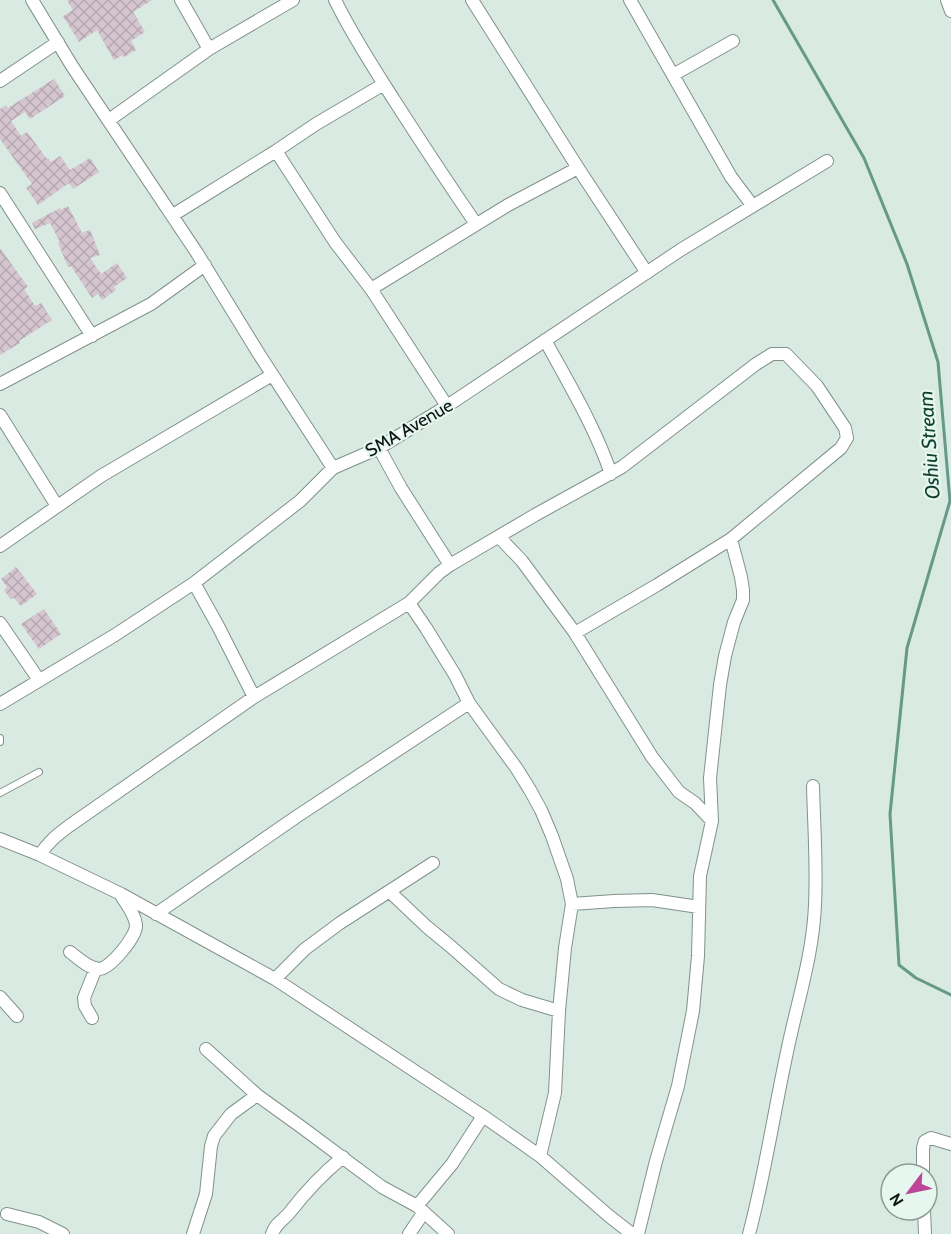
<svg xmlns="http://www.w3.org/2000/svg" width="951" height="1234" font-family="Cabin,sans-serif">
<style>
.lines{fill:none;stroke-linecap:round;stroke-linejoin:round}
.stream{stroke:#669a84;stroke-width:3}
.building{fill:url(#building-cross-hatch)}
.lane-casing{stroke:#82928b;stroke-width:8}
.street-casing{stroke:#82928b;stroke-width:14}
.lane{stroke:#fff;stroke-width:6}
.street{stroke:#fff;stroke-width:12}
.labels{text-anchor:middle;stroke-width:4.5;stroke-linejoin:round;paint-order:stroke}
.street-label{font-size:18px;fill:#0d1411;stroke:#e5f7ef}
.water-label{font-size:20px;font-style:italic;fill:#113f2f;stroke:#e5f7ef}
</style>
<defs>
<pattern id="building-cross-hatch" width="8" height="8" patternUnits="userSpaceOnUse" patternTransform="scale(1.5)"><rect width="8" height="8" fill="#d5c5ce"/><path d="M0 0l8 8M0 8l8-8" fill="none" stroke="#b6a8b0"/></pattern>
</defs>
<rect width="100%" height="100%" fill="#d8eae2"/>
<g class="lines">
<path class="stream" d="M773 0 864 158 907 264 938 362 950 501 907 648 890 814 899 965 916 978 951 995"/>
</g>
<path class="building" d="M67 0H152L133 12 145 32 131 41 136 50 124 57 123 55 114 60 97 30 79 42 63 16 73 10Z
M54 79 65 96 30 119 25 112 11 121 21 136 27 132 47 159 48 158 51 162 60 156 70 170 90 158 99 172 73 189 69 183 38 205 26 188 32 184 0 139V109L6 105 8 108Z
M68 206 82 233 90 230 100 255 90 258 101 274 117 263 127 278 114 287 116 290 102 300 98 294 92 298 71 266 68 267 58 243 60 242 50 223 35 229 32 223 60 208 61 210Z
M0 248 28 287 24 289 35 306 41 303 52 320 19 341 20 343 0 355Z
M16 567 37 594 21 606 14 598 11 599 4 590 7 587 1 579Z
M44 609 61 634 39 649 21 624Z"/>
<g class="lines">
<defs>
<path id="lane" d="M0 738V742
M0 793 39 772"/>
<path id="street" d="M32 0 72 66 197 253 259 354 333 468
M181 0 209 49
M335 0C352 35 373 67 394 100 421 142 448 183 476 224
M472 0 578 168 647 273
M630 0 731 177 752 205
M947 0 951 11
M673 75 733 41
M0 81 58 42
M109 120 209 49 293 0
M276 151 335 242 371 289 447 406
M0 193 92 336
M173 215 276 151 316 124 384 84
M371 289 508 205 578 168
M545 340C569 384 595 427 611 474
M0 384 151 304 205 265
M0 415 57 506
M379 448 401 488 450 565
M499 537 522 561 575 633 652 757 669 779 679 792 695 803 712 821
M0 546 101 476 272 375
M194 583 218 626 254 697
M409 603 426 628 455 675 469 703 517 769 530 790 541 810 552 836 567 879 572 904 565 948 559 1011 555 1093 540 1156
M0 623 39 680
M0 704 115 635 194 583 300 501 333 468 379 448 447 406 682 249 827 161
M0 839 40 855 121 894 275 979 483 1116 540 1156 609 1216 632 1234
M40 855C48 842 57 835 69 826L254 697 409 603 439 573 450 565 535 515 622 467 756 364 772 354H786L817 386 845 428 847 438 841 448 731 539 657 585 575 633
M390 892 427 927 449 945 499 989 522 1000 559 1011
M572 904 614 901 652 900 699 907
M156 914 296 817 469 703
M70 952C78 958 88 968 99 969 110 969 137 936 136 925 135 914 126 904 121 895
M275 979 305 949 340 923 433 863
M0 997 17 1016
M92 1018 85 1006 84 998 96 968
M206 1049 257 1095 300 1126 382 1187 417 1206 448 1234
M923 1174V1148L925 1141 931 1138 951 1144
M417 1206 452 1164 483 1116
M924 1210 925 1234
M7 1214 39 1222 63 1234
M193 1234 206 1194 211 1146 214 1136 231 1114 257 1095
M272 1234C276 1222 283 1221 290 1212 307 1190 321 1175 343 1157
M409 1234 424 1212
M638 1234 656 1161 678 1086 693 1011 698 956 700 876 712 821 710 778 720 685 725 656 734 622 743 600V590L741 577 731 539
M749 1234C765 1174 774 1112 787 1052 797 1003 813 955 815 905 817 865 814 826 813 786"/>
</defs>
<use href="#lane" class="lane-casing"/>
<use href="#street" class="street-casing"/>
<use href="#lane" class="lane"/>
<use href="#street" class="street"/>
</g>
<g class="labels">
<g class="street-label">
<text transform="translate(409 428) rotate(-30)" y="6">SMA Avenue</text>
</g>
<g class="water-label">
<text transform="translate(929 445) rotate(-94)" y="7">Oshiu Stream</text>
</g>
</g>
<g transform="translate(909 1192) rotate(238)"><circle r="28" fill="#e5f7ef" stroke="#8f9c96" stroke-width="1.5"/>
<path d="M0-4.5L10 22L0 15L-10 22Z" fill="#bd4599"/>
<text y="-9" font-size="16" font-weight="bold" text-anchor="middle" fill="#0d1411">N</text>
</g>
</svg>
